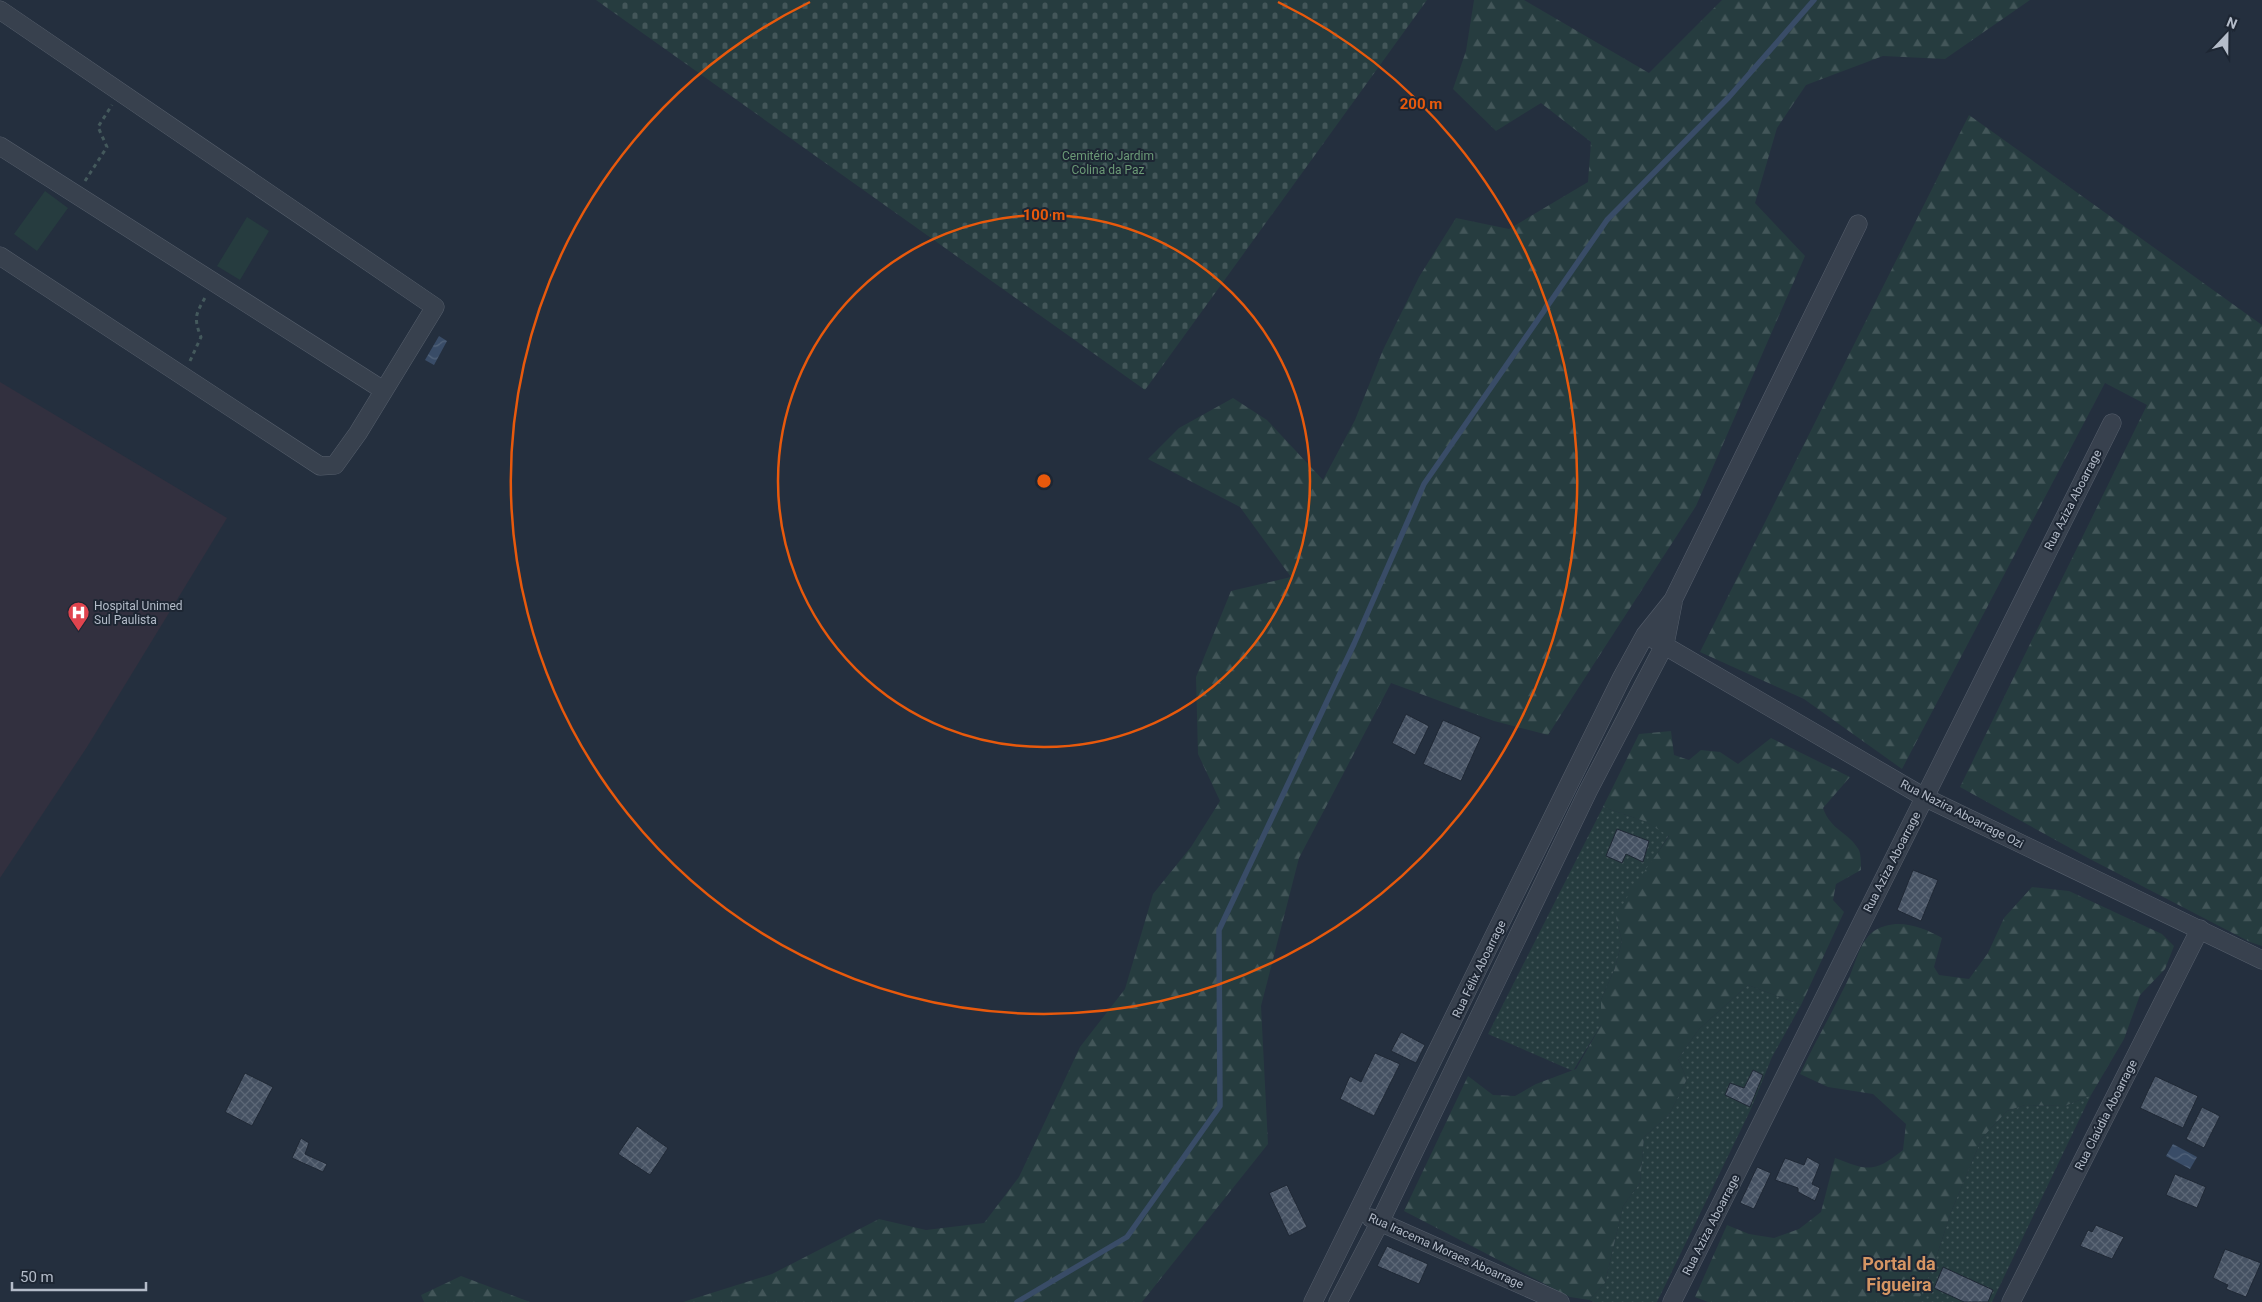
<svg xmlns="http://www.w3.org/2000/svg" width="2262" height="1302" font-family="Roboto,sans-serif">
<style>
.medical{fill:#32303f}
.grass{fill:url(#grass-dots)}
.forest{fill:url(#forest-firs)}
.cemetery{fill:url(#cemetery-stones)}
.pitch{fill:#263c3f}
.water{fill:url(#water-waves)}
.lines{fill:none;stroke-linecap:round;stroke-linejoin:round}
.stream{stroke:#394c67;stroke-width:5.5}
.building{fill:url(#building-cross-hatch);stroke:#1f2835}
.minor-casing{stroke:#565f6c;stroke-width:19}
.path{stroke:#44595c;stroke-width:3;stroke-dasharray:4 4;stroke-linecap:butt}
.minor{stroke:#38414e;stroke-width:18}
.ring{fill:none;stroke:#e8590c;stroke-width:2.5}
.labels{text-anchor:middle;stroke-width:4;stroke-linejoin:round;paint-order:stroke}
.park-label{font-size:12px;fill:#6b9a76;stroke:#1d2633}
.street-label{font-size:12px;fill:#b4bcc9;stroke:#1d2633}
.poi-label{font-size:12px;fill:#b4bcc9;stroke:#1d2633;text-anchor:start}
.district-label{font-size:18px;font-weight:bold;fill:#d59563;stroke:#1d2633}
.centre{fill:#e8590c;stroke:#1d2633;stroke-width:2.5}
.ring-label{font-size:15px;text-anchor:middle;font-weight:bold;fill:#e8590c;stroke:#1d2633;stroke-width:4;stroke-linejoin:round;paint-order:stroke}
</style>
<defs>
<pattern id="grass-dots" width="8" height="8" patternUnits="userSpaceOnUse" patternTransform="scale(1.25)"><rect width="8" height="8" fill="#263c3f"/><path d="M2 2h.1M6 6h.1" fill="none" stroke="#435659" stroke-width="1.8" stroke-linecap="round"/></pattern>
<pattern id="forest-firs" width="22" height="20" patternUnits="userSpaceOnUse" patternTransform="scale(1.25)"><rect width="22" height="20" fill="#263c3f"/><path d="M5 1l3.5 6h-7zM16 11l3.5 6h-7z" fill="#435659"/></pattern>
<pattern id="cemetery-stones" width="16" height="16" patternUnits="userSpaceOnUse" patternTransform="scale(1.25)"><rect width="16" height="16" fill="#263c3f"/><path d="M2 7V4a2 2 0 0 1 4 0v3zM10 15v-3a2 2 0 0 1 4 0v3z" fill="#435659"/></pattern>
<pattern id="water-waves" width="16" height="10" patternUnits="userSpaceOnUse" patternTransform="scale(1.25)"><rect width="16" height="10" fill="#394c67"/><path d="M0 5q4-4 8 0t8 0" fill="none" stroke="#53647b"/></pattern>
<pattern id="building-cross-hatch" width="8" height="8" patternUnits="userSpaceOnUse" patternTransform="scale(1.25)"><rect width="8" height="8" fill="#455162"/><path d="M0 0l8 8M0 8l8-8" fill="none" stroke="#5d6877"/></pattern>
</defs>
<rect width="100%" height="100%" fill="#242f3e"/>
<path class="medical" d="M0 382 227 518 87 747 0 878Z"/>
<path class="grass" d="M1603 807 1644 821 1669 835 1616 918 1622 941 1615 968 1601 1000V1025L1573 1071 1488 1034Z
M1748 985 1801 1005 1772 1057 1750 1111 1657 1302H1594L1589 1300 1605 1283 1623 1206 1640 1183 1644 1137 1669 1115 1687 1079 1678 1059 1699 1029Z
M2091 1095 1992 1302H1918L1935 1261 1951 1212 1982 1138 2007 1111 2025 1105 2065 1106Z"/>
<path class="forest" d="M1474 0H1524L1649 73 1722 0H2030L1945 59 1883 56 1806 85 1777 128 1755 203 1805 256 1696 506 1548 735 1494 721 1391 683 1299 858 1261 1006 1268 1144 1142 1302H683L772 1274 879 1219 926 1230 984 1223 1019 1177 1080 1047 1125 989 1153 894 1191 847 1220 801 1198 754 1196 677 1231 591 1291 577 1240 507 1148 459 1179 428 1233 398 1267 420 1323 480 1355 420 1383 350 1419 277 1456 218 1509 229 1588 182 1591 142 1541 103 1496 131 1453 89 1466 51Z
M1969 115 2262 325V946L2250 942 2088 858 1960 787 2147 405 2105 383 1902 769 1804 699 1700 652Z
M1671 731 1674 755 1689 760 1701 750 1720 752 1738 764 1771 738 1850 777 1823 808C1831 831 1848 831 1859 850 1861 855 1861 864 1861 870L1836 884 1833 900 1844 912 1801 1005 1748 985 1699 1029 1678 1059 1687 1079 1669 1115 1644 1137 1640 1183 1623 1206 1605 1283 1589 1300 1570 1297 1404 1211 1468 1076 1493 1095 1515 1096 1536 1084 1576 1069 1601 1025V1000L1615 968 1622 941 1616 918C1630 888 1651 864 1669 836L1644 821 1603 807 1639 734Z
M2032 887 2069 891 2162 934 2174 946 2165 969 2140 995 2124 1039 2091 1095 2065 1106 2025 1105 2007 1111 1982 1138 1951 1212 1935 1261 1918 1302H1708L1695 1297 1727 1225 1749 1234 1774 1238 1799 1229 1821 1212 1835 1158C1869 1171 1874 1173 1903 1150L1906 1124 1873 1094 1828 1087 1800 1074C1815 1042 1832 1013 1847 982 1855 967 1859 941 1874 931 1895 917 1922 926 1942 938L1934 967 1939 975 1969 979 1988 953 2004 918Z
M461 1276 530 1302H424L421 1295Z"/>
<path class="cemetery" d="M596 0H1427L1145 390Z"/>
<path class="pitch" d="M45 191 68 208 37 251 14 234Z
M247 217 269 231 240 280 217 266Z"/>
<path class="water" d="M439 336 447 341 434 365 425 360Z
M2173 1144 2197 1157 2190 1169 2166 1156Z"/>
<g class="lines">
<path class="stream" d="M1017 1302 1127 1237 1220 1106 1219 930 1354 644 1424 484 1607 220 1729 97 1814 0"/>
</g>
<path class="building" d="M1406 714 1429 726 1415 755 1392 743Z
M1443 720 1481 737 1461 781 1423 764Z
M1617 829 1649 841 1643 862 1626 854 1622 863 1606 856Z
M1913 870 1938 880 1921 921 1897 910Z
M1401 1032 1425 1045 1416 1063 1391 1051Z
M1375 1053 1400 1064 1374 1116 1340 1099 1350 1076 1361 1082Z
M1753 1070 1763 1075 1750 1107 1725 1095 1730 1083 1744 1088Z
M245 1073 273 1087 252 1126 225 1112Z
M2155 1076 2198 1096 2183 1128 2140 1108Z
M2202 1107 2220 1116 2204 1148 2186 1139Z
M637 1126 668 1148 650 1175 618 1154Z
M301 1138 309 1143 305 1154 327 1164 323 1172 292 1158Z
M1807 1157 1820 1164 1812 1184 1820 1188 1815 1201 1798 1192V1188L1775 1180 1785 1158 1804 1165Z
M1757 1167 1771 1173 1754 1209 1740 1203Z
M2175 1174 2206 1187 2197 1208 2166 1195Z
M1287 1185 1307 1227 1289 1236 1269 1193Z
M2096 1225 2124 1237 2112 1259 2080 1246 2088 1230 2092 1232Z
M1387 1246 1428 1264 1419 1284 1377 1266Z
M2225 1249 2261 1263 2246 1297 2226 1289 2228 1285 2213 1278Z
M1943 1267 1993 1290 1988 1302H1964L1934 1288Z"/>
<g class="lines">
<defs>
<path id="minor" d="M0 10 435 307 358 433 335 465 320 466 0 256
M0 146 383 390
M1655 640 1924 797 2262 960
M1371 1218 1560 1302
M1313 1302 1622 677 1645 635 1673 600 1858 224
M1338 1302 1380 1222 1588 791 1665 644 1673 603
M1672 1302 2112 423
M2011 1302 2200 929"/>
</defs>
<use href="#minor" class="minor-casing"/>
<path class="path" d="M85 181 107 147 98 127 112 105
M190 361 201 337C193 317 196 314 206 296"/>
<use href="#minor" class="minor"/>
</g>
<g class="ring">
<circle cx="1044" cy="481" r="266"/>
<path d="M1278 2A533 533 0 1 1 810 2"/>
</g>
<defs>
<symbol id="hospital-pin" viewBox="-11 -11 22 30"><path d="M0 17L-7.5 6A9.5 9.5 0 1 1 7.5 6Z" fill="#e0444e" stroke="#1d2633"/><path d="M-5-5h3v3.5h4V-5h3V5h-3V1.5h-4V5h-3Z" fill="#fff"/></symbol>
</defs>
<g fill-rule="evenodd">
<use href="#hospital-pin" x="66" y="600" width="25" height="34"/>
</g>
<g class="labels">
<g class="park-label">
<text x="1108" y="160">Cemitério Jardim<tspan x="1108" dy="14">Colina da Paz</tspan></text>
</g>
<g class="street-label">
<text transform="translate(2073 500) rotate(-63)" y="4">Rua Aziza Aboarrage</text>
<text transform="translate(1962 814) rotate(27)" y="4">Rua Nazira Aboarrage Ozi</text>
<text transform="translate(1892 862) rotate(-63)" y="4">Rua Aziza Aboarrage</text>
<text transform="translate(1479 969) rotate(-64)" y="4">Rua Félix Aboarrage</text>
<text transform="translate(2106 1115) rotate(-63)" y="4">Rua Claúdia Aboarrage</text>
<text transform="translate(1711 1225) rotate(-63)" y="4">Rua Aziza Aboarrage</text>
<text transform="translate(1446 1251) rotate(24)" y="4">Rua Iracema Moraes Aboarrage</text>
</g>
<g class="poi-label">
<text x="94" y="610">Hospital Unimed<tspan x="94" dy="14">Sul Paulista</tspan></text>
</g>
<g class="district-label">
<text x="1899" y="1270">Portal da<tspan x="1899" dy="21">Figueira</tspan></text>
</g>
</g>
<circle cx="1044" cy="481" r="8" class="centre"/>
<g class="ring-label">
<text x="1421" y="109">200 m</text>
<text x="1044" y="220">100 m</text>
</g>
<g transform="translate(2227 35) rotate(22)" stroke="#1d2633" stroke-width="4" paint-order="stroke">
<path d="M0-4L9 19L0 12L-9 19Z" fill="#b4bcc9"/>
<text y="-8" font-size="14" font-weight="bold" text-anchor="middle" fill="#b4bcc9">N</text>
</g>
<path d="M12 1282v8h134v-8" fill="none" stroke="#b4bcc9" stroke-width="2.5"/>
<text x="20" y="1282" font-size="15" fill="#b4bcc9" stroke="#1d2633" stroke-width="4" paint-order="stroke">50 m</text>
</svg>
